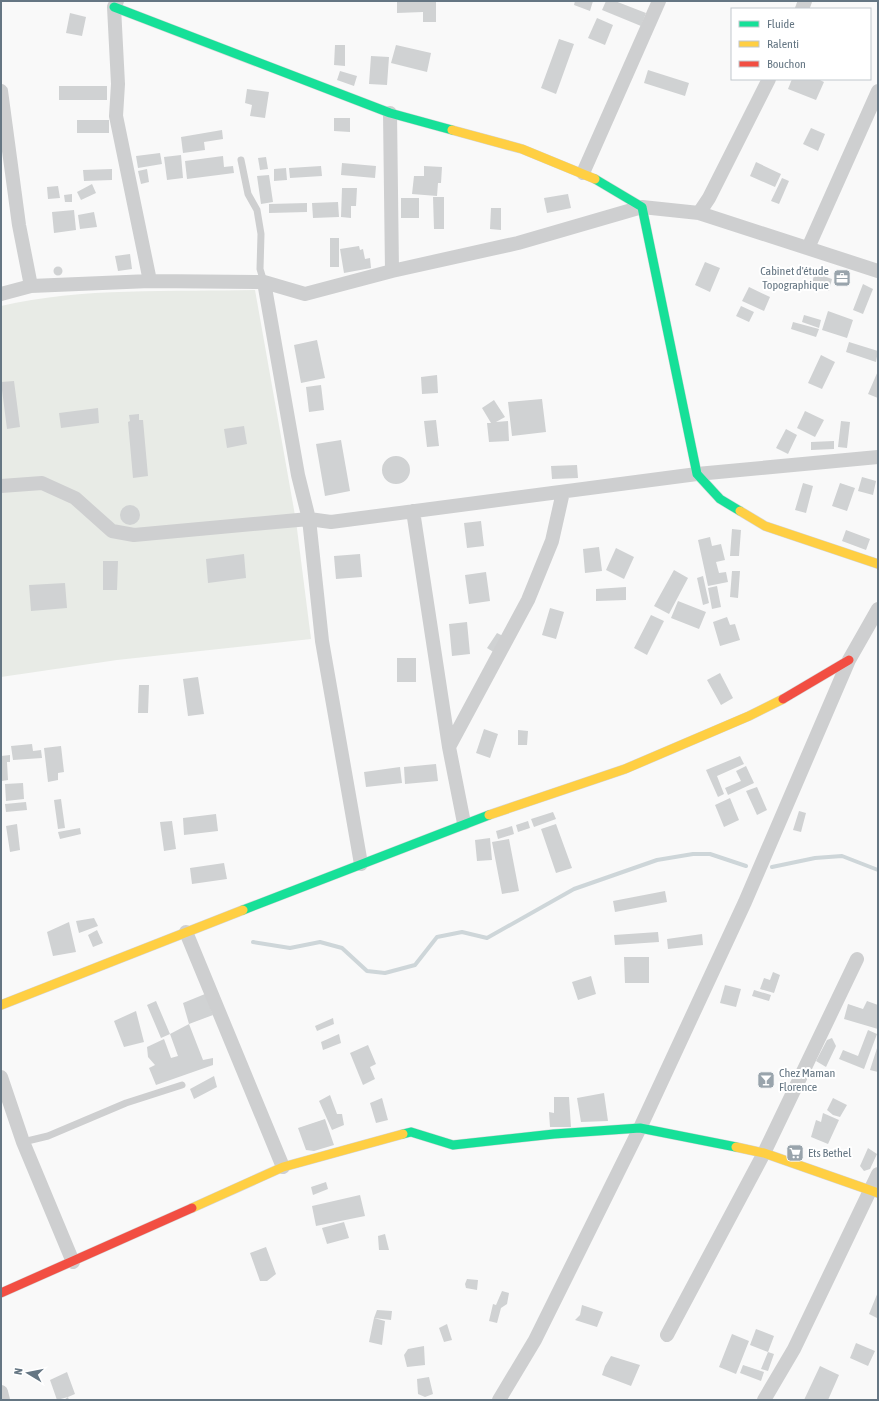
<svg xmlns="http://www.w3.org/2000/svg" width="879" height="1401" font-family="'Asap Condensed',sans-serif">
<style>
.green{fill:#e8ebe6}
.lines{fill:none;stroke-linecap:round;stroke-linejoin:round}
.stream{stroke:#ced6d9;stroke-width:4}
.building{fill:#d0d2d3}
.fast-casing{stroke:#d5d6d7;stroke-width:10}
.slow-casing{stroke:#d5d6d7;stroke-width:10}
.jam-casing{stroke:#d5d6d7;stroke-width:10}
.lane{stroke:#cecfd0;stroke-width:7}
.street{stroke:#cecfd0;stroke-width:14}
.fast{stroke:#16e098;stroke-width:9}
.slow{stroke:#ffcf43;stroke-width:9}
.jam{stroke:#f24e42;stroke-width:9}
.labels{text-anchor:middle;stroke-width:4;stroke-linejoin:round;paint-order:stroke}
.poi-label{font-size:12px;fill:#657683;stroke:#fff;text-anchor:start}
</style>
<rect width="100%" height="100%" fill="#f9f9f9"/>
<path class="green" d="M255 290 296 521 311 639 117 660 1 677V306C81 287 173 292 255 290Z"/>
<g class="lines">
<path class="stream" d="M772 867 815 858 842 856 878 870
M253 942 290 948 320 942 342 948 367 971 385 973 415 965 437 937 462 932 487 938 574 889 657 860 693 854H710L746 866"/>
</g>
<path class="building" d="M397 1H436V22H423V12L397 13Z
M575 1H593L590 11 574 5Z
M606 1H615L646 13 641 26 602 10Z
M70 13 86 17 82 36 66 33Z
M597 18 613 25 605 45 588 38Z
M559 39 574 44 556 94 541 88Z
M335 45H345V66L334 65Z
M396 45 431 53 427 72 391 63Z
M371 56 389 57 387 85 369 84Z
M648 70 689 83 685 96 644 83Z
M340 71 357 76 354 86 337 80Z
M792 79H818L824 82 816 100 788 89Z
M59 86H107V100H59Z
M247 89 269 92 265 118 250 116 252 105 245 103Z
M334 118H350V132L334 131Z
M77 120H109V133H77Z
M811 128 825 134 818 151 803 144Z
M222 130 223 139 204 142 205 150 183 153 181 137Z
M160 153 162 164 138 168 136 156Z
M181 155 183 178 167 180 164 157Z
M223 156 224 167 233 166 234 173 187 179 185 161Z
M266 157 268 169 260 170 258 158Z
M756 162 781 174 775 187 750 176Z
M342 163 376 166 375 178 341 175Z
M321 166 322 176 290 178 289 168Z
M424 166 442 167 441 183H438L437 196 412 194 414 176H424Z
M286 168 287 180 274 181V169Z
M112 169V180L84 181 83 170Z
M147 169 149 182 141 184 138 171Z
M269 175 273 202 261 204 257 176Z
M782 178 789 181 779 204 771 201Z
M92 184 96 193 81 200 77 192Z
M58 186 60 198 48 199 47 187Z
M342 188H357L356 206H351V218L341 217Z
M72 194V202H65L64 195Z
M568 194 571 208 547 213 544 198Z
M433 197H444V229H434Z
M401 198H419V218H401Z
M338 202 339 217 313 218 312 203Z
M307 203V212L269 213V204Z
M491 208H501V230L490 229Z
M74 210 76 230 54 233 52 212Z
M94 212 97 227 80 229 78 215Z
M330 238H339V267H330Z
M359 246 360 250 363 249 365 259 370 258 371 268 344 273 340 249Z
M130 254 132 269 118 271 115 256Z
M705 262 720 268 710 292 695 285Z
M53.5 271a4.5 4.5 0 1 1 9 0a4.5 4.5 0 1 1-9 0Z
M815 273 832 279 829 291 811 285Z
M863 284 873 289 863 314 853 310Z
M749 287 770 297 764 311 742 301Z
M741 306 754 312 749 322 736 316Z
M828 311 853 320 847 338 822 330Z
M804 315 821 320 819 328 802 322Z
M793 322 819 329 816 337 791 329Z
M317 340 325 378 301 383 294 345Z
M849 342 878 351 876 362 846 352Z
M821 355 835 362 822 389 808 383Z
M878 371V398L868 394Z
M437 375 438 393 422 394 421 377Z
M14 381 20 427 7 429 1 382Z
M321 385 324 410 309 412 306 387Z
M542 399 546 432 512 436 508 402Z
M494 400 505 417 496 422 508 421 509 441 489 442 487 423H491L482 408Z
M98 408 99 423 61 428 59 413Z
M805 411 824 420 815 437 797 428Z
M139 414V420H143L148 476 133 478 128 422 130 421 129 415Z
M436 420 439 446 427 447 424 421Z
M841 421 850 422 847 448 838 447Z
M244 426 247 444 227 448 224 429Z
M786 429 797 435 788 454 776 448Z
M341 440 350 491 325 496 316 444Z
M834 441V449L811 450V442Z
M382 470a14 14 0 1 1 28 0a14 14 0 1 1-28 0Z
M577 465 578 478 552 479 551 466Z
M862 477 876 481 873 495 858 491Z
M803 483 813 486 806 513 795 510Z
M840 483 855 488 847 511 832 506Z
M120 515a10 10 0 1 1 20 0a10 10 0 1 1-20 0Z
M481 521 484 546 467 548 464 523Z
M732 529 741 530 739 556H730Z
M846 530 870 539 866 550 842 541Z
M710 537 712 546 721 544 725 560 716 562 719 573 726 572 728 582 708 586 698 540Z
M599 547 602 571 585 573 583 549Z
M616 548 634 557 624 579 606 570Z
M244 554 246 578 208 583 206 559Z
M360 554 362 577 336 579 334 556Z
M103 561H118L117 590H103Z
M674 570 688 578 669 614 654 606Z
M732 571H740L738 598 730 597Z
M486 572 490 601 469 604 465 575Z
M703 576 709 603 703 605 697 578Z
M65 583 67 608 31 611 29 585Z
M717 586 721 607 712 609 708 588Z
M626 587V600L596 601V589Z
M678 601 706 612 699 629 671 618Z
M550 608 564 612 556 639 542 635Z
M651 615 664 621 647 655 634 648Z
M727 617 730 625 735 624 740 640 720 646 713 622Z
M467 622 470 654 452 656 449 624Z
M497 633 505 637 495 653 487 648Z
M397 658H416V682H397Z
M720 673 733 698 721 705 707 680Z
M198 677 204 714 188 716 183 679Z
M139 685H149L148 713H138Z
M484 729 498 734 490 758 476 753Z
M518 730 528 731 527 745H518Z
M32 744 33 751 41 750 42 758 13 760 11 746Z
M61 746 64 772 58 773V780L48 782 44 748Z
M10 755V762H7L8 780 2 781 1 756Z
M740 756 744 764 717 776 724 794 718 797 706 770Z
M436 764 438 781 405 784 404 767Z
M746 766 754 783 728 795 725 788 741 781 736 771Z
M400 767 402 783 366 787 364 772Z
M23 783 24 799 6 801 5 784Z
M757 787 767 810 757 815 746 791Z
M730 798 739 820 724 827 715 805Z
M61 799 65 828 58 829 54 800Z
M26 802 27 810 6 812 5 804Z
M799 811 806 813 801 832 793 830Z
M553 812 556 819 534 827 531 819Z
M216 814 218 831 184 835 183 818Z
M172 821 176 849 164 851 160 822Z
M528 821 530 828 518 832 516 825Z
M17 824 20 850 10 852 6 826Z
M556 824 572 868 556 873 541 829Z
M512 826 514 834 498 839 496 831Z
M80 828 81 834 60 839 58 832Z
M490 838 492 860 477 861 475 840Z
M509 839 519 891 502 894 492 842Z
M224 863 227 879 192 884 190 868Z
M665 891 667 902 615 912 613 901Z
M94 918 98 926 79 933 76 921Z
M69 922 76 952 53 956 47 932Z
M97 930 103 943 93 947 88 935Z
M658 932 659 942 615 945 614 935Z
M702 934 703 945 668 949 667 939Z
M624 957H649V983H625Z
M773 972 780 975 774 993 760 989 764 978 770 980Z
M591 976 596 994 578 1000 572 982Z
M725 985 741 989 736 1007 720 1003Z
M754 990 771 995 769 1001 752 996Z
M205 994 213 1015 189 1024 183 1003Z
M156 1001 170 1034 161 1038 147 1005Z
M867 1001 878 1005V1029L844 1019 848 1004 863 1009Z
M136 1011 144 1042 124 1047 114 1021Z
M333 1018 334 1024 317 1031 315 1026Z
M189 1024 203 1060 213 1058V1065L156 1085 149 1068 155 1065 148 1057 147 1047 164 1039 171 1058 178 1056 170 1034Z
M868 1030 877 1034 864 1069 839 1059 843 1050 858 1056Z
M339 1034 341 1043 323 1050 321 1042Z
M832 1038 836 1046 826 1067 816 1061 827 1040Z
M368 1045 376 1064 370 1067 375 1079 363 1085 350 1053Z
M878 1045V1072L870 1070Z
M214 1076 217 1087 194 1099 190 1089Z
M604 1093 608 1121 581 1122 577 1098Z
M330 1095 337 1114H342L344 1125 332 1130 319 1101Z
M554 1097H569L571 1127H550L549 1112 554 1113Z
M382 1098 388 1120 376 1123 370 1103Z
M833 1098 847 1105 840 1117 833 1115 827 1110Z
M823 1113 839 1120 828 1144 811 1137 816 1120 821 1122Z
M325 1119 334 1145 314 1151 306 1150 298 1128Z
M868 1148 877 1154 870 1169 864 1171 860 1166Z
M326 1182 328 1189 313 1195 311 1187Z
M360 1195 365 1216 316 1226 312 1206Z
M344 1222 349 1238 327 1244 322 1228Z
M385 1234 389 1250H379L378 1236Z
M266 1247 276 1274 267 1281H260L250 1253Z
M467 1279 478 1280 477 1290 466 1288 465 1284Z
M502 1291 509 1293 507 1304 501 1308 497 1323 489 1321 493 1304 496 1305Z
M878 1292V1316L877 1318 869 1314Z
M582 1305 603 1312 597 1327 575 1320 580 1315Z
M377 1310 392 1311 391 1320 374 1318Z
M374 1318 385 1321 382 1345 369 1342Z
M447 1324 452 1340 444 1342 439 1328Z
M756 1329 774 1336 768 1352 750 1345Z
M732 1334 749 1341 736 1374 719 1367Z
M856 1343 875 1351 868 1366 850 1358Z
M424 1346 425 1365 407 1367 404 1355 408 1349Z
M768 1352 774 1354 768 1371 761 1369Z
M611 1356 640 1365 631 1386 602 1375 605 1366Z
M743 1365 764 1372 761 1381 740 1373Z
M820 1366 839 1375 828 1400H804Z
M67 1372 75 1394 68 1397 69 1400H64L68 1397 57 1400 50 1380Z
M429 1377 433 1394 425 1397 418 1394 417 1379Z"/>
<g class="lines">
<defs>
<path id="fast" d="M114 7 390 113 452 130
M595 179 642 207 697 474 720 499 740 511
M243 910 489 815
M403 1134 411 1132 453 1145 554 1134 640 1128 736 1147"/>
<path id="slow" d="M452 130 522 149 595 179
M740 511 765 526 878 564
M489 815 625 769 749 716 783 699
M1 1005 243 910
M736 1147 764 1153 878 1193
M192 1208 283 1167 403 1134"/>
<path id="jam" d="M783 699 849 660
M1 1293 192 1208"/>
</defs>
<use href="#fast" class="fast-casing"/>
<use href="#slow" class="slow-casing"/>
<use href="#jam" class="jam-casing"/>
<path class="lane" d="M241 160 248 194 257 210 261 234 260 269 264 282
M23 1142 48 1136 126 1103 182 1085"/>
<path class="street" d="M117 1 114 7 118 84 116 116 150 281
M802 9 805 1
M1 91 19 225 31 286
M390 113 392 271
M583 173 659 1
M699 213 709 198 769 79
M808 248 878 91
M264 282 298 475 309 519 331 522 697 474 878 457
M1 294 31 286 150 281 264 282 305 294 392 271 518 243 642 207 699 213 878 271
M1 486 42 483 75 498 112 531 134 535 309 519 322 641 361 864
M413 511 449 747 464 823
M449 747 528 600 552 541 563 492
M186 932 283 1167
M1 1077 23 1142 73 1262
M667 1335 764 1153 857 959
M1 1392 3 1400
M499 1400 535 1340 640 1128 745 902 849 660 878 609
M764 1400 794 1349 878 1174"/>
<use href="#fast" class="fast"/>
<use href="#slow" class="slow"/>
<use href="#jam" class="jam"/>
</g>
<defs>
<symbol id="office-square" viewBox="-11 -11 22 22"><rect x="-9" y="-9" width="18" height="18" rx="4" fill="#99a4ac" stroke="#fff"/><path d="M-6-3h4V-5.5h4V-3h4V5H-6ZM-1-4.5V-3h2v-1.5ZM-6 0V1H6V0Z" fill="#fff"/></symbol>
<symbol id="bar-square" viewBox="-11 -11 22 22"><rect x="-9" y="-9" width="18" height="18" rx="4" fill="#99a4ac" stroke="#fff"/><path d="M-6-5H6L.8 .8V4.5H3.5V6h-7V4.5H-.8V.8Z" fill="#fff"/></symbol>
<symbol id="supermarket-square" viewBox="-11 -11 22 22"><rect x="-9" y="-9" width="18" height="18" rx="4" fill="#99a4ac" stroke="#fff"/><path d="M-6-5.5h2.5l.6 2H6L4.5 2H-2.5L-4.4-4H-6ZM-1.5 3.2a1.3 1.3 0 1 0 .1 0ZM3 3.2a1.3 1.3 0 1 0 .1 0Z" fill="#fff"/></symbol>
</defs>
<g fill-rule="evenodd">
<use href="#office-square" x="832" y="268" width="20" height="20"/>
<use href="#bar-square" x="756" y="1070" width="20" height="20"/>
<use href="#supermarket-square" x="785" y="1143" width="20" height="20"/>
</g>
<g class="labels">
<g class="poi-label">
<text x="829" y="275" text-anchor="end">Cabinet d'étude<tspan x="829" dy="14">Topographique</tspan></text>
<text x="779" y="1077">Chez Maman<tspan x="779" dy="14">Florence</tspan></text>
<text x="808" y="1157">Ets Bethel</text>
</g>
</g>
<rect width="879" height="1401" fill="none" stroke="#657683" stroke-width="4"/>
<rect x="731" y="8" width="140" height="72" fill="#ffffff" stroke="#c1c8cd"/>
<rect x="739" y="21" width="20" height="6" fill="#16e098" stroke="#c1c8cd"/>
<text x="767" y="28" font-size="12" fill="#657683">Fluide</text>
<rect x="739" y="41" width="20" height="6" fill="#ffcf43" stroke="#c1c8cd"/>
<text x="767" y="48" font-size="12" fill="#657683">Ralenti</text>
<rect x="739" y="61" width="20" height="6" fill="#f24e42" stroke="#c1c8cd"/>
<text x="767" y="68" font-size="12" fill="#657683">Bouchon</text>
<g transform="translate(28 1373) rotate(280)" stroke="#ffffff" stroke-width="3" paint-order="stroke">
<path d="M0-3L7 15L0 10L-7 15Z" fill="#657683"/>
<text y="-6" font-size="11" font-weight="bold" text-anchor="middle" fill="#657683">N</text>
</g>
</svg>
